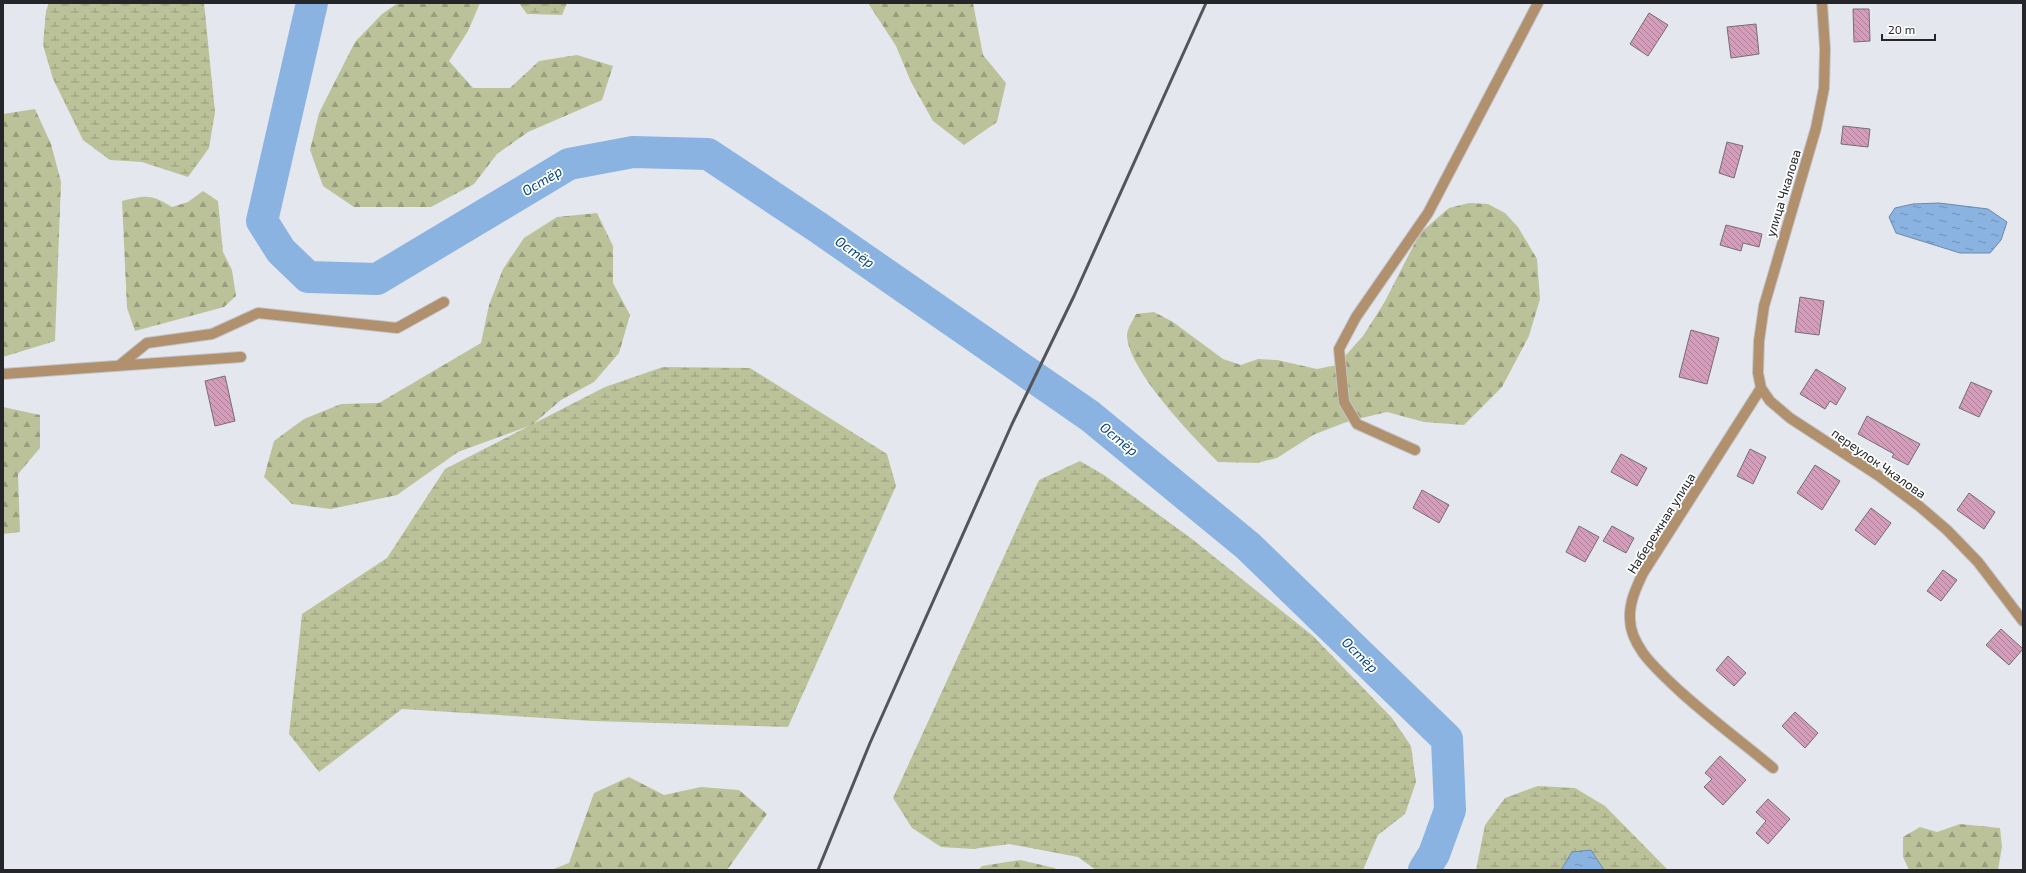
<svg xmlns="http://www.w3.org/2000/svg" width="2026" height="873" font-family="'Exo 2',sans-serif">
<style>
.forest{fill:url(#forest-firs)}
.wetland{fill:url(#wetland-marsh)}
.water{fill:url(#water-ripples);stroke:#6c89aa}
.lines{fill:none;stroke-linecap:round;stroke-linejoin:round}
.river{stroke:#8ab3e1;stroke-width:32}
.building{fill:url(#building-back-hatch);stroke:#746e71}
.minor-casing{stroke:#c2c5cb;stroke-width:12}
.minor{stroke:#b0906d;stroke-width:10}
.rail{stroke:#535559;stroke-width:3}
.labels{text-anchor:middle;stroke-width:3.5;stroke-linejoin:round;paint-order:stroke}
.street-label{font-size:13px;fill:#252629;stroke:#fff}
.water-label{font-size:14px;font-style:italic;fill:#09477e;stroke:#fff}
</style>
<defs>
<pattern id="forest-firs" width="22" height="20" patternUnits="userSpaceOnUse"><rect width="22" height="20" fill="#bbc299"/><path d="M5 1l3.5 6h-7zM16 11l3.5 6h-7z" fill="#989d7d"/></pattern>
<pattern id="wetland-marsh" width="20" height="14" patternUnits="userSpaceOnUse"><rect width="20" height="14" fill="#bbc299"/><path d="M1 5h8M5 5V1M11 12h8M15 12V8" fill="none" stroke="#989d7d"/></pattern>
<pattern id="water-ripples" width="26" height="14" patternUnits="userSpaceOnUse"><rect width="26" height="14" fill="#8ab3e1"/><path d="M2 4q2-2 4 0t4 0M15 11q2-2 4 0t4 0" fill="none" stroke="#7191b6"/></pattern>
<pattern id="building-back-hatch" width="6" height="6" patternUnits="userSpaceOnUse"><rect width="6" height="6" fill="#d59cbb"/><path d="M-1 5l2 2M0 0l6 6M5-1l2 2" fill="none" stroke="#ad7f98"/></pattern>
</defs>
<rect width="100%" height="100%" fill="#e4e8ee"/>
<path class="forest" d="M398 3H480L468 31 449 61 473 88H510L539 61 577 55 613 66 602 100 528 132 497 154 474 184 431 207H354L323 186 310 150 319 113 355 42 382 14Z
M868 3H973L983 55 1006 83 997 122 964 145 933 121 911 82 896 46Z
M35 109 51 144 61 182 55 341 3 357V114Z
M203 191 218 201 223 252 232 270 236 296 224 307 135 331 127 308 122 201C146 195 151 194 172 207L188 202Z
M1469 203 1488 204 1505 213 1518 227 1537 259 1540 299 1529 336 1502 387 1464 425 1424 422 1387 412 1349 421 1313 435 1277 458 1257 463 1218 462C1193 437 1126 368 1127 334 1128 328 1133 320 1136 314L1154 312 1173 322 1223 359 1241 365 1258 359 1277 360 1317 369 1337 365 1363 336 1384 303 1420 233 1449 208Z
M597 213 613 246V283L630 315 619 353 594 382 561 400 532 425 458 452 397 495 331 509 292 504 264 477 274 441 304 419 341 404 379 403 481 343 489 305 503 269 524 238 557 217Z
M3 407 40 415V448L18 474 20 532 3 534Z
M629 777 664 795 701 787 739 790 767 814 727 870H551L569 863 594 793Z
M1960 824 2000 828 2002 847 1998 870H1909L1903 857V837L1920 827 1937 832Z
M1020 860 1055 868 1057 870H978L982 866Z"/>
<path class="wetland" d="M49 3H204L215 112 209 148 188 177 142 162 110 160 83 140 53 79 43 45 46 11Z
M519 3H567L562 15 527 14Z
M663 367 750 368 887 454 896 486 788 727 593 721 402 709 319 772 289 734 302 614 387 558 445 469 605 387Z
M1080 461 1104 475 1192 539 1313 636 1392 718 1411 746 1416 782 1405 814 1378 835 1363 870H1096L1078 857 1009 844 973 849 941 847 912 828 893 798 1039 480Z
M1538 786 1575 788 1605 806 1668 870H1604L1591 850 1572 852 1561 870H1476L1485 825 1505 798Z"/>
<path class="water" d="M1939 203 1988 209 2007 222 2001 240 1990 253H1960L1896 233 1889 217 1895 208 1913 204Z
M1591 850 1604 870H1561L1572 852Z"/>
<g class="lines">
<path class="river" d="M312 3 262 221 281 251 308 277 377 279 569 164 633 152 708 154 819 228 1090 416 1248 546 1447 739 1450 810 1434 854 1424 870"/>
</g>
<path class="building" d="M1853 9H1869L1870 41 1854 42Z
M1649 13 1668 25 1648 56 1630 44Z
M1756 24 1759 54 1731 58 1727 27Z
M1843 126 1870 129 1868 147 1841 144Z
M1727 142 1743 146 1734 178 1719 173Z
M1726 225 1762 234 1759 247 1743 243 1741 251 1720 245Z
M1800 297 1824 301 1819 335 1795 332Z
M1691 330 1719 338 1707 384 1679 377Z
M1816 369 1846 388 1836 405 1830 401 1825 409 1800 394Z
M225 376 235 421 215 426 205 381Z
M1971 382 1992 391 1979 417 1959 408Z
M1867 416 1920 444 1908 465 1892 457 1894 454 1858 434Z
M1750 449 1766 457 1753 484 1737 476Z
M1621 454 1647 468 1637 486 1611 472Z
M1815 465 1840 481 1822 510 1797 493Z
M1422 490 1449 505 1439 523 1413 508Z
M1969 493 1995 512 1984 529 1957 510Z
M1871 508 1891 523 1875 545 1855 530Z
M1579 526 1599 537 1585 562 1566 552Z
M1612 526 1634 538 1626 553 1603 541Z
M1943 570 1957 580 1941 601 1927 591Z
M2001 629 2023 649 2009 665 1986 645Z
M1728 656 1746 673 1734 686 1716 670Z
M1795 712 1818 733 1805 748 1782 726Z
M1720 756 1746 780 1723 805 1704 787 1712 779 1705 773Z
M1768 799 1790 819 1768 844 1756 833 1766 821 1756 812Z"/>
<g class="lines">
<defs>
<path id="minor" d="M1822 3 1825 49 1824 88 1816 128 1764 306 1759 341 1758 373 1761 388 1770 401 1790 418 1879 476 1919 506 1947 530 1978 562 2023 621
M120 365 147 343 212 334 258 313 397 328 444 302
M3 374 241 357
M1761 388 1643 573C1636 588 1629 603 1630 619 1630 631 1636 643 1643 653 1654 668 1669 681 1683 694 1712 720 1743 743 1773 768
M1415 450 1357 424 1344 402 1339 349 1356 317 1428 213 1538 3"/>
</defs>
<use href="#minor" class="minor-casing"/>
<use href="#minor" class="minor"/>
<path class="rail" d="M818 870 870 743 1012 424 1074 296 1206 3"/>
</g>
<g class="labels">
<g class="street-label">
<text transform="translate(1783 193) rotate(-73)" y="5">улица Чкалова</text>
<text transform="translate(1879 463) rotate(35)" y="5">переулок Чкалова</text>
<text transform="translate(1661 523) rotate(-58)" y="5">Набережная улица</text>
</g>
<g class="water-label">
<text transform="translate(542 181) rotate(-31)" y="5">Остёр</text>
<text transform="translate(855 252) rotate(35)" y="5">Остёр</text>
<text transform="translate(1119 439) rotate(39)" y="5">Остёр</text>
<text transform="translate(1360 655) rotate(44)" y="5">Остёр</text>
</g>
</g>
<rect width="2026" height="873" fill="none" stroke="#252629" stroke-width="8"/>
<path d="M1882 34v6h53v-6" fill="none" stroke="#252629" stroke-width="2"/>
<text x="1888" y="34" font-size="12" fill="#252629" stroke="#ffffff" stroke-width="3" paint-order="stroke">20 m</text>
</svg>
